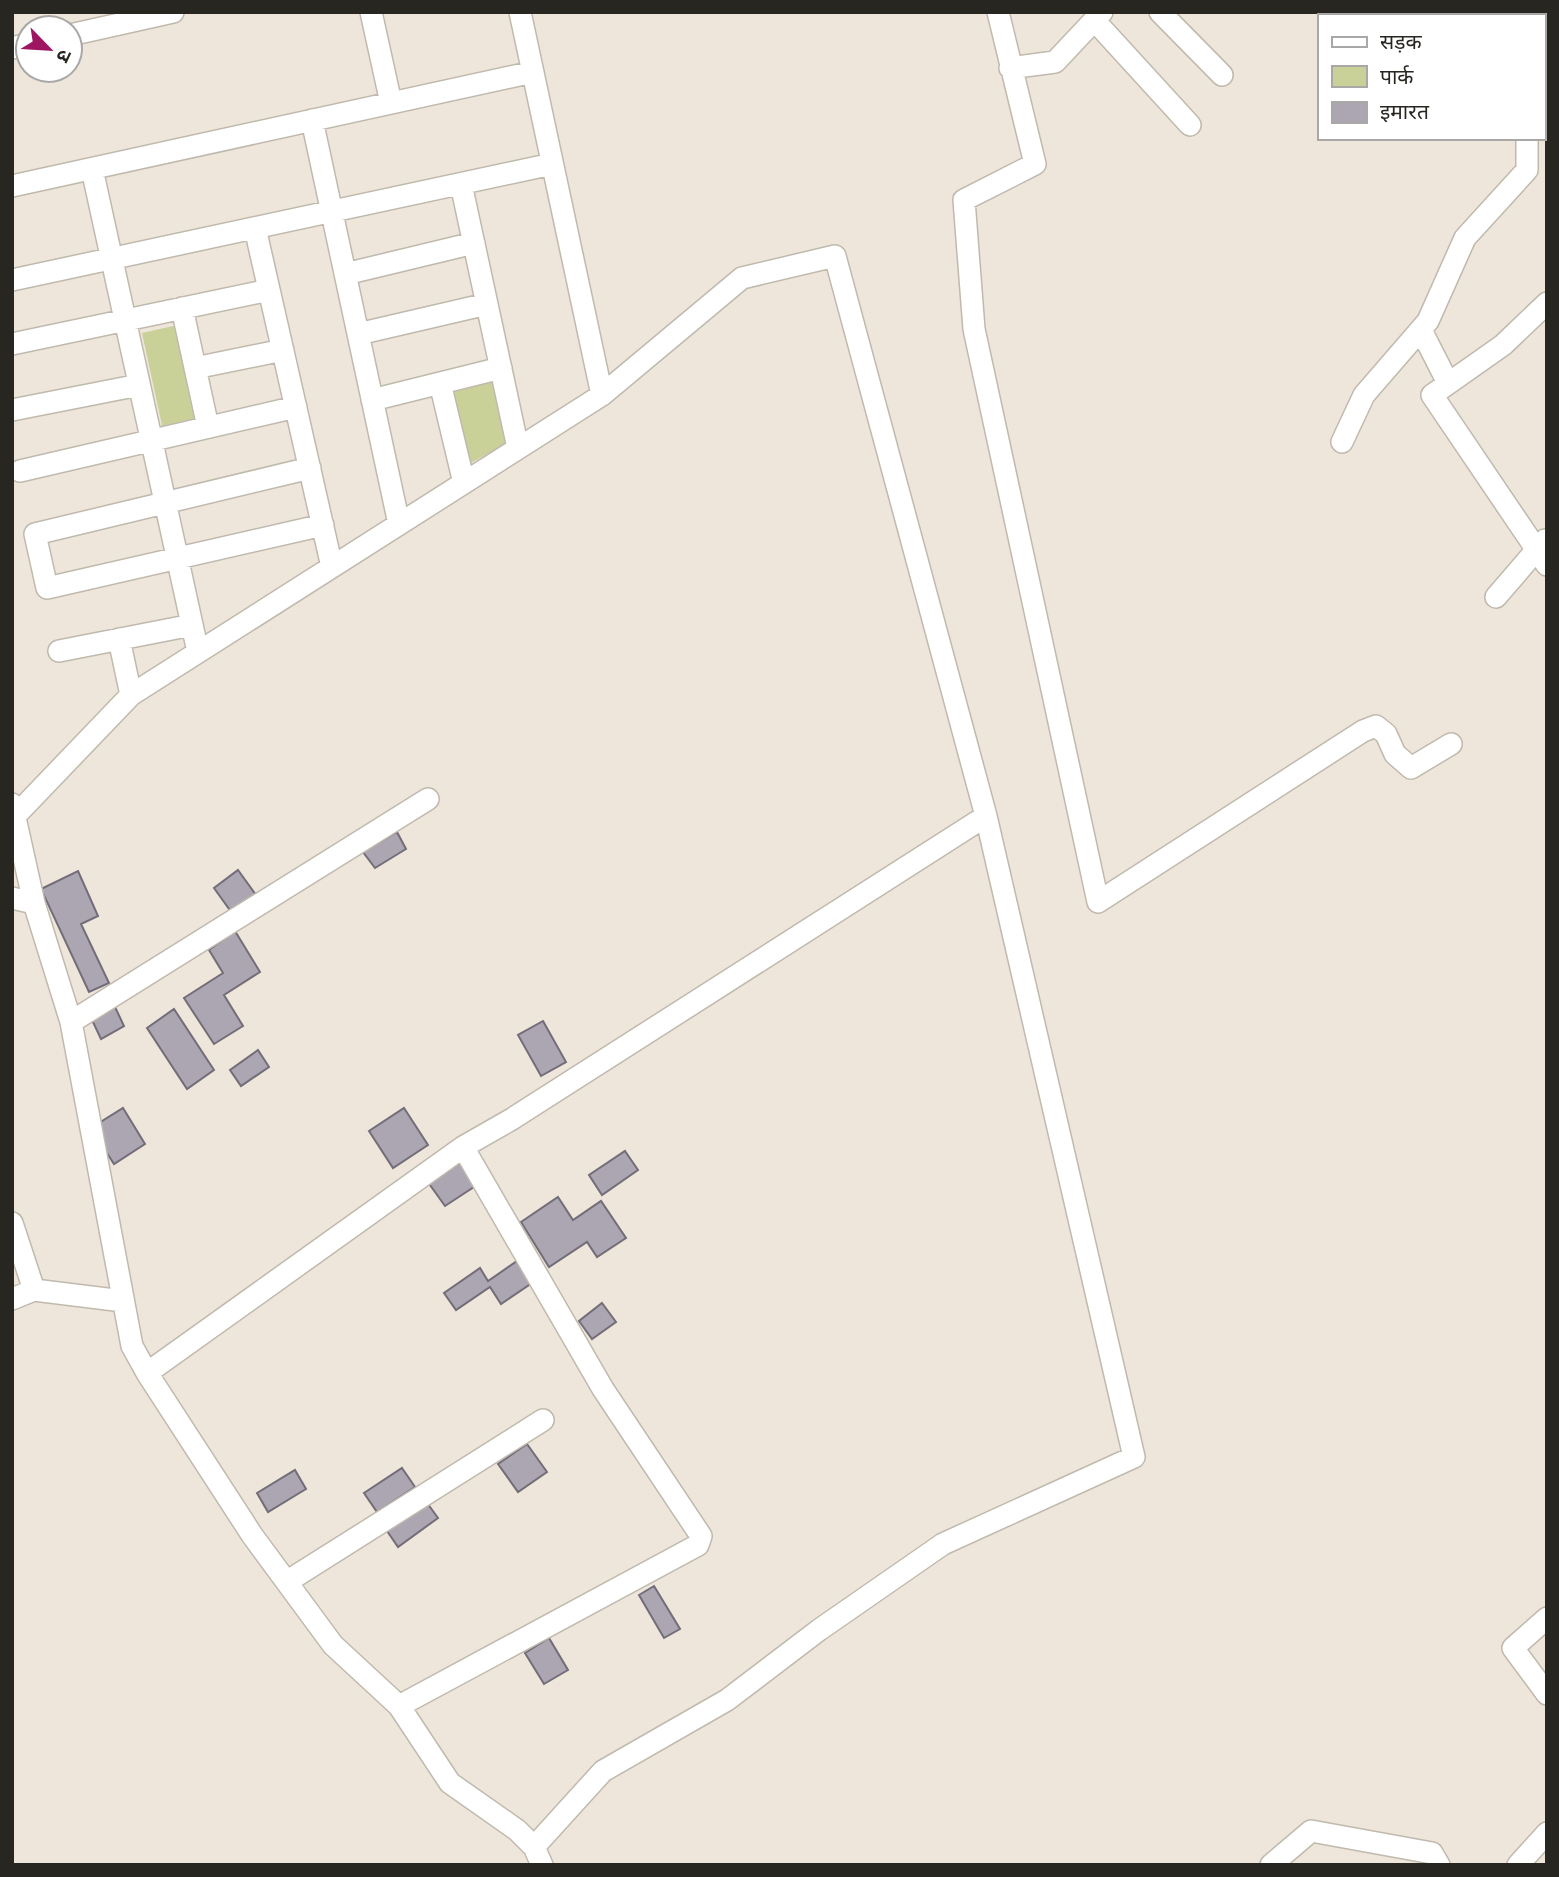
<svg xmlns="http://www.w3.org/2000/svg" width="1559" height="1877" font-family="Manrope,'Noto Sans Devanagari',sans-serif">
<style>
.green{fill:#cad198}
.building{fill:#aba6b2;stroke:#726d78;stroke-width:2}
.lines{fill:none;stroke-linecap:round;stroke-linejoin:round}
.minor-casing{stroke:#c0b9ad;stroke-width:24}
.minor{stroke:#fff;stroke-width:21}
</style>
<rect width="100%" height="100%" fill="#eee6da"/>
<path class="green" d="M182 324 203 422 163 430 142 333Z
M498 378 509 442 467 465 450 391Z"/>
<path class="building" d="M397 832 406 849 375 868 363 852Z
M238 870 256 895 232 913 214 888Z
M78 871 98 916 81 924 109 983 89 992 41 889Z
M235 931 260 972 224 995 243 1026 214 1044 184 998 223 973 209 950Z
M115 1007 124 1026 101 1039 92 1020Z
M174 1009 214 1070 187 1089 147 1028Z
M543 1021 566 1062 541 1076 518 1035Z
M258 1050 269 1067 241 1086 230 1070Z
M123 1108 145 1144 114 1164 91 1128Z
M404 1108 428 1145 393 1168 369 1131Z
M625 1151 638 1170 602 1195 589 1175Z
M458 1156 477 1185 445 1206 425 1178Z
M558 1197 573 1220 601 1201 626 1238 597 1257 587 1242 549 1267 521 1222Z
M517 1261 532 1283 501 1304 490 1287 456 1310 444 1293 480 1268 488 1281Z
M602 1303 616 1322 592 1339 579 1321Z
M527 1444 547 1472 518 1492 498 1464Z
M402 1468 415 1487 377 1512 364 1493Z
M295 1470 306 1489 268 1512 257 1493Z
M425 1500 438 1518 398 1547 385 1528Z
M654 1586 680 1629 664 1638 639 1595Z
M549 1638 568 1670 544 1684 525 1653Z"/>
<g class="lines">
<defs>
<path id="minor" d="M371 12 391 103
M520 12 602 395
M998 12 1035 164 964 200 974 329 1098 902 1363 731 1376 726 1386 734 1395 754 1411 768 1451 744
M1160 12 1222 75
M1520 12V16
M1094 20 1190 125
M70 35 173 12
M12 48 28 44
M1010 68 1055 62 1102 12
M1543 90 1547 89
M312 120 399 524
M92 169 198 652
M461 184 518 448
M12 186 533 72
M255 228 332 567
M345 274 474 243
M12 280 552 164
M1547 303 1503 345 1432 395 1547 565
M182 308 208 427
M1421 330 1448 383
M358 334 487 304
M12 344 269 290
M195 368 283 350
M440 383 464 483
M372 400 501 368
M12 410 139 385
M1342 442 1364 395 1428 321 1465 238 1527 170V138
M310 468 35 534 47 588 323 525
M20 471 296 407
M1496 597 1545 540
M119 639 131 695
M59 651 192 625
M12 804 34 903 71 1022 132 1346 147 1373 252 1535 333 1645 399 1706 450 1783 517 1830 534 1847 542 1865
M12 816H15L131 695 602 395 742 278 835 256 986 816 1134 1457 943 1544 819 1630 727 1700 603 1771 534 1847
M12 898 34 903
M71 1022 428 799
M12 1223 34 1290
M12 1299 34 1290 123 1301
M147 1373 463 1147 512 1119 986 816
M288 1581 543 1420
M1547 1618 1513 1648 1547 1694
M399 1706 698 1545 701 1536 603 1389 463 1147
M1271 1865 1311 1831 1432 1853 1439 1865
M1518 1865 1547 1833"/>
</defs>
<use href="#minor" class="minor-casing"/>
<use href="#minor" class="minor"/>
</g>
<rect width="1559" height="1877" fill="none" stroke="#282621" stroke-width="28"/>
<rect x="1318" y="14" width="228" height="126" fill="#ffffff" stroke="#a9a8a6" stroke-width="2"/>
<rect x="1332" y="37" width="35" height="10" fill="#ffffff" stroke="#a9a8a6" stroke-width="2"/>
<text x="1380" y="49" font-size="21" fill="#282621">सड़क</text>
<rect x="1332" y="66" width="35" height="21" fill="#cad198" stroke="#a9a8a6" stroke-width="2"/>
<text x="1380" y="84" font-size="21" fill="#282621">पार्क</text>
<rect x="1332" y="102" width="35" height="21" fill="#aba6b2" stroke="#a9a8a6" stroke-width="2"/>
<text x="1380" y="119" font-size="21" fill="#282621">इमारत</text>
<g transform="translate(49 49) rotate(115)"><circle r="33" fill="#ffffff" stroke="#a9a8a6" stroke-width="2"/>
<path d="M0-5L12 26L0 18L-12 26Z" fill="#9e1562"/>
<text y="-10" font-size="19" font-weight="bold" text-anchor="middle" fill="#282621">उ</text>
</g>
</svg>
